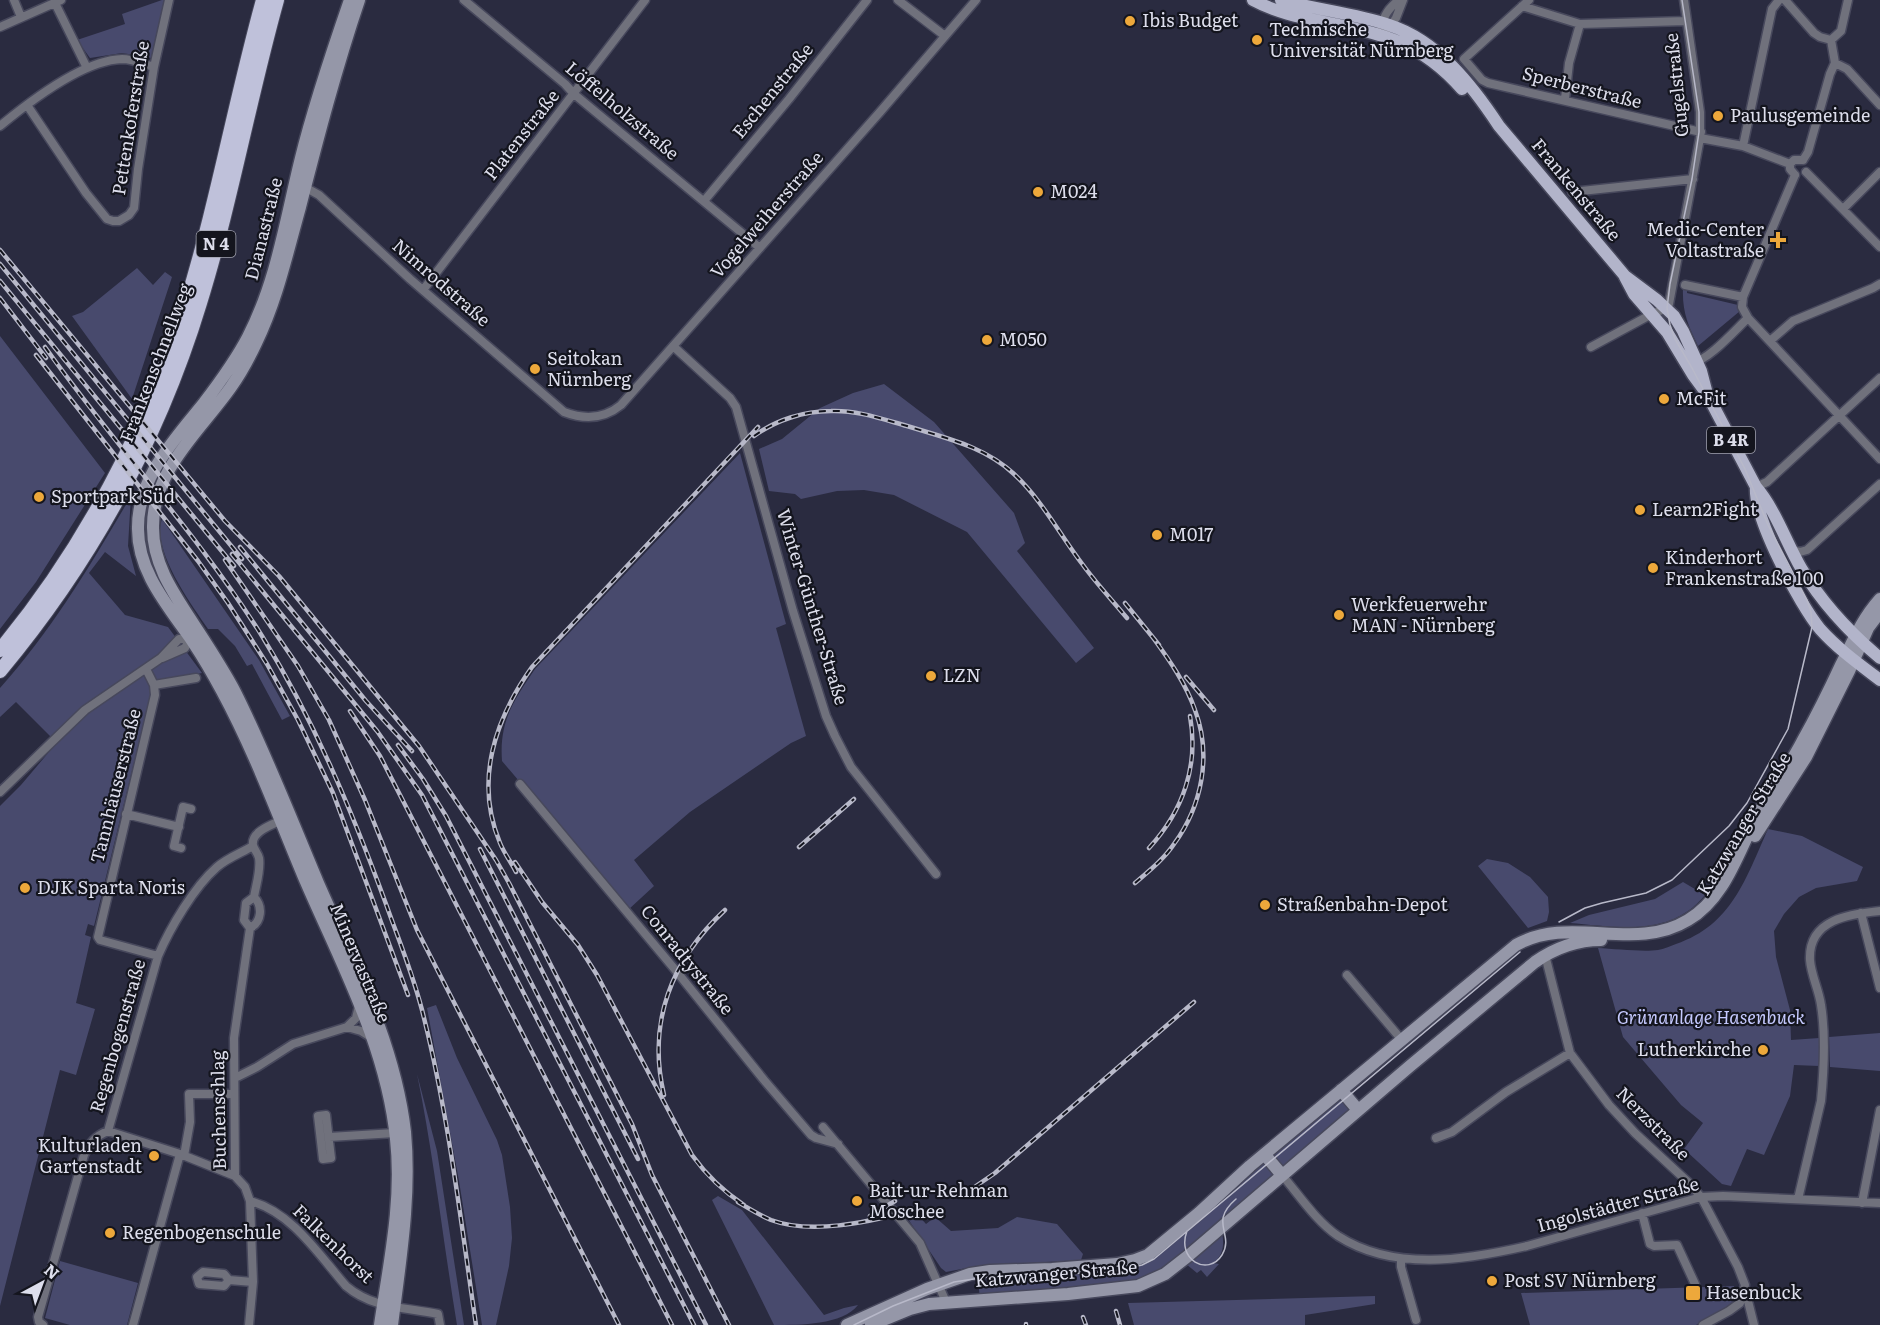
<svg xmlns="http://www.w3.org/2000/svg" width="1880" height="1325" font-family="Literata,serif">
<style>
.green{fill:#484a6d}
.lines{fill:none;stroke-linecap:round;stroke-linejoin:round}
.minor-casing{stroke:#47485c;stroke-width:11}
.secondary-casing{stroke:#47485c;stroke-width:15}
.primary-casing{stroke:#47485c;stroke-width:15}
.trunk-casing{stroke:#47485c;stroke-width:16}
.minor{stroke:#70717c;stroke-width:8}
.secondary{stroke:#9597a8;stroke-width:12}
.primary{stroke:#b2b4ca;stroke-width:12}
.trunk{stroke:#bfc1da;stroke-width:14}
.tram{stroke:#b8b9c9;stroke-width:1.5}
.rail-casing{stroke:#b8b9c9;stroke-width:4.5}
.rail{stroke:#14151e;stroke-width:2;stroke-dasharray:7;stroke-linecap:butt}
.poi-dot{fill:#eda83b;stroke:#14151e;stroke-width:2}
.labels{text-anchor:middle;stroke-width:4.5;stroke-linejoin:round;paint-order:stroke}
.shield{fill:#14151e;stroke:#a1a2ae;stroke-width:1.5}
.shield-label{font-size:16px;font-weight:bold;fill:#dddeec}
.poi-label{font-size:18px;fill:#dddeec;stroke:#14151e;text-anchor:start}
.street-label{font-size:18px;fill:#dddeec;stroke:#14151e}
.park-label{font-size:18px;font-style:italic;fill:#c5c9fe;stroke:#14151e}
</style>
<rect width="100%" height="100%" fill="#2a2b40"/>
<path class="green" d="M162 0H164L151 58 122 53 90 58 77 40 125 24 122 14Z
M137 268 153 285 165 272 172 277 132 399 72 316 83 312Z
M1683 288 1687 289V293L1738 305 1740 311 1698 346C1688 325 1682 312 1683 288Z
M0 336 105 473 36 582 0 629Z
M884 384 934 422 1014 513 1025 543 1017 551 1094 648 1076 663 967 532 894 495 864 490 837 491 801 499 795 494 769 491 759 449 782 439 820 408 853 393Z
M740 453 786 624 776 628 806 736 791 743 690 812 634 860 654 886 628 910 502 761C499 721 514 700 535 669Z
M131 496 128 546 136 576 105 552 89 573 125 615 168 627 202 673 151 684V693L94 926 88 924 85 935 91 937 76 1003 95 1009 76 1075 60 1070 0 1306V806L21 785 54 746 50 736 16 702 0 717V688C52 630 92 563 131 496Z
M162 519 259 660 290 716 282 720 252 664 247 666 235 646 218 629H208C191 604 151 550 162 519Z
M1768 829 1802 836 1863 867 1857 881 1816 888 1799 897 1784 914 1774 931 1776 957 1790 1010 1791 1040 1819 1038V1066L1794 1065 1790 1096 1764 1155 1747 1149 1731 1186 1722 1184 1684 1149 1703 1123 1681 1105 1623 1037 1598 948C1615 949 1643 952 1658 950 1664 949 1670 946 1676 944 1732 925 1746 878 1768 829Z
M1487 859 1508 863 1530 877 1548 897 1549 912 1547 921 1528 928 1478 866Z
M1683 882 1705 895C1700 901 1694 907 1688 911 1654 935 1608 926 1570 923L1589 915 1655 899Z
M436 1005 457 1058 497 1140 502 1155 510 1207 512 1238 509 1266 496 1325H482L459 1181 427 1008Z
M1880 1033V1071L1830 1067 1829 1037Z
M417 1074 437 1151 464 1325H457C443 1241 434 1157 417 1074Z
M1339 1096 1351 1112 1221 1224C1223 1239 1227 1253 1213 1263L1219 1264 1207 1277 1201 1270 1197 1273 1180 1259 1145 1282 980 1298 978 1282H1017V1274L1130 1264Z
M718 1196 742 1210 824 1315 844 1308 858 1305C843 1325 800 1325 774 1325L712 1200Z
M917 1214 926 1224 935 1217 951 1231 998 1228 1017 1217 1057 1224 1083 1254 1081 1260 977 1266 946 1272 941 1268 908 1219Z
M60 1261 138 1283 127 1325H70L45 1318Z
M1734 1286 1738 1296 1732 1305 1696 1325H1530L1521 1293Z
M1375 1296V1304L1305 1315V1325H1134L1128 1303Z"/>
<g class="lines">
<defs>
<path id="minor" d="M14 0 21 17
M464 0 565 84 574 94 760 248
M898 0 945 36
M1529 0 1464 59 1482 80 1488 83 1701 132
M1785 0 1814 33 1820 37 1831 40
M55 3 87 68
M1522 6 1580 24 1686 21
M0 27 61 0
M1388 29 1396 18 1403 0
M1380 35C1382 19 1386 10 1399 0
M1835 63 1847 69 1880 105
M1565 99 1569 63 1580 24
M27 105 86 193 107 219 113 221H119L129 215 134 208 138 169 154 67 169 0
M0 126C29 102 84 60 122 59 132 59 144 64 154 67
M1700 138 1743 146 1790 164
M1743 146 1772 9 1779 0
M1803 160 1808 152 1830 74 1835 63 1831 40 1841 31 1848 0
M1806 172 1880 247
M1795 175 1790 169V164L1794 160H1803
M301 185 319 195 410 279 564 412C585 420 604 419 621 405L880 112 976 0
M1572 192 1693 179
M704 201 789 99 867 0
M1843 209 1880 172
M1685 285 1743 297
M423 290 645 0
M1748 318 1880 459
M1770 341 1793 321 1873 288 1880 284
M673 346 730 398 736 407 793 611 826 716 835 736 851 767 936 874
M1591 347 1652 314 1667 308 1669 304 1700 138V112L1684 0
M1692 363C1709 360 1735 330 1748 318L1742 307 1743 297 1795 175
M1756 487 1767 482 1880 378
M1791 550 1800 552 1807 550 1880 484
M162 658 185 648 190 638 194 636
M146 669 154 685 155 695 98 937 100 940 158 956
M154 685 196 678
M520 784 677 972 764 1080 811 1135 816 1138 838 1144
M0 792 85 710 161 658 179 639 190 638
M126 814 179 827
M181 848 174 846 183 807 191 809
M1861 913 1880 988
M250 928 244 920 246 903 254 897C256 885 261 870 259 858 258 853 254 850 253 845 251 832 271 825 280 821
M1545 955 1570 1053 1609 1105 1635 1133 1688 1182 1701 1197 1738 1267 1745 1285 1740 1303 1729 1311 1703 1325
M1347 975 1401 1039
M347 1027 361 1031 372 1038
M235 1078 257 1067 293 1044 347 1027 356 1018 359 1006
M326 1115 331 1158 323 1159 318 1116Z
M823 1127 920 1243 946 1302
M108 1131 180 1154 235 1176
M329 1137 395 1133
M1436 1138 1452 1132 1506 1092 1570 1053
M184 1156 190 1122 189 1094H233
M1282 1175C1299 1195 1316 1221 1338 1236 1394 1272 1466 1260 1527 1246L1701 1197 1723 1196 1880 1203
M1798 1199 1821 1101C1824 1070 1826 1036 1821 1005 1819 990 1811 975 1810 960 1808 919 1850 914 1880 911
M250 1201C292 1212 319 1255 346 1286 373 1309 405 1307 438 1314L440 1325
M1862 1203 1880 1110
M1642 1213 1650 1244 1654 1246 1677 1245 1695 1284
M1401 1259V1267L1416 1320
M229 1280 224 1286 199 1284 197 1277 203 1272 224 1274 229 1280 253 1282
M1743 1294 1748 1301 1754 1325
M43 1325 39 1322 38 1317 84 1155C90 1143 95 1136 108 1131L158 956C170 928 194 887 217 867 227 858 241 853 253 846
M133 1325 180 1154
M249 1325 253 1282 250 1201 245 1187 235 1176 234 1038 250 928C262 922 263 906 254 897"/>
<path id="secondary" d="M350 0C332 52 314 105 301 158 286 218 277 281 248 337 236 360 220 382 204 403 175 439 138 477 138 527 137 572 169 607 193 642 203 657 213 674 222 691 255 752 279 818 306 882 342 965 387 1048 396 1139 403 1201 389 1264 380 1325
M359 0C336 68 318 137 300 207 287 253 277 300 256 343 249 358 241 373 231 387 201 430 152 470 153 528 153 568 178 599 198 631 211 651 224 671 235 692 266 754 291 819 318 883 353 963 395 1044 405 1132 411 1197 400 1261 392 1325
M1755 836 1806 757 1849 671 1868 628 1880 612
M1341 1090 1358 1110
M1265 1155 1282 1175
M847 1325 927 1289 970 1274 990 1271 1052 1269 1117 1264 1135 1260 1148 1255 1199 1213 1250 1166 1516 945C1570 914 1634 953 1688 920 1724 899 1737 855 1755 820 1769 793 1788 769 1802 742 1816 717 1829 691 1841 665 1853 641 1862 619 1880 599
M871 1325 910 1309 929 1304 1068 1294 1138 1286 1165 1274 1188 1256 1410 1066 1535 962C1555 948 1576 940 1601 940"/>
<path id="primary" d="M1253 0C1275 12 1299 17 1324 22 1383 34 1421 42 1462 89
M1281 0C1317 10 1354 13 1389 25 1438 41 1472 85 1499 126L1625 276 1657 300 1674 316 1683 331 1701 371 1707 394
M1625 277 1634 294 1667 332 1693 375 1707 394 1756 487C1775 509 1786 542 1801 568 1822 603 1849 632 1880 658
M1756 487C1753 517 1800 605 1820 629 1838 649 1859 664 1880 680"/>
<path id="trunk" d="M0 650C84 549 147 429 186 304 217 204 235 101 263 0
M0 671C90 563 159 438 200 303 231 203 249 100 277 0"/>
</defs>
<use href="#minor" class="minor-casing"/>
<use href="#secondary" class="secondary-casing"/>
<use href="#primary" class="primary-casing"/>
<use href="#trunk" class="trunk-casing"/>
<use href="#minor" class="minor"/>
<use href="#secondary" class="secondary"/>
<use href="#primary" class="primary"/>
<use href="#trunk" class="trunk"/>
<path class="tram" d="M1559 922 1585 908 1602 903 1646 893 1672 880 1729 826 1747 803 1788 729 1812 627 1811 612 1807 600 1768 525 1745 469 1692 368 1675 339 1670 325 1667 308 1670 284 1692 179 1699 132V112L1682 0
M1187 1231C1176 1260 1208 1277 1222 1255 1235 1234 1208 1223 1236 1199
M854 1325 893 1306 954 1282 987 1277 1112 1272 1142 1265 1154 1259 1520 952"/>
<defs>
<path id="rail" d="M0 250 225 521 279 576 419 746 496 860 509 883 632 1124 652 1175 729 1325
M0 264 242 559
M0 281 234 566
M0 298 46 358
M45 347C115 446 198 534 262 636 314 720 352 811 386 904 399 941 415 979 424 1018 449 1118 461 1223 476 1325
M36 355 198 561 228 603 267 664 298 720 333 793 408 995
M754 436C776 420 804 411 831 411 857 410 882 419 907 426 945 438 984 446 1014 474 1042 500 1060 535 1083 565 1096 583 1112 600 1127 618
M240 547 366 701 412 751
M232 554 377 731 422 795 694 1325
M225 560 298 666 329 720 365 800 417 930 619 1325
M1125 603 1159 645
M1186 677 1214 710
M350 711 380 756 672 1325
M398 745 423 779 446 816 706 1325
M799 847 854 799
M1149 848C1183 811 1199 766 1190 716
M480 849 638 1159
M515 862 542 902 578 945 597 975 692 1155C707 1176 723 1191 744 1205
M516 872C511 862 504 853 500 843 474 781 495 719 532 667L758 427
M1135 883C1149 871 1164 859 1174 844 1202 806 1212 755 1195 710 1186 684 1170 661 1154 639
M664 1095C647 1023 671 960 725 910
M976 1186 995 1173 1194 1002
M738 1202C748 1208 759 1215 771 1220 811 1235 867 1222 908 1212
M870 1216 895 1201
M1116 1311 1120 1325
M1083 1317 1086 1325
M1026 1324V1325"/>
</defs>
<use href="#rail" class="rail-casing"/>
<use href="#rail" class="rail"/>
</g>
<g class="poi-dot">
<circle cx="1130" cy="21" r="6"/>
<circle cx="1257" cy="40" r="6"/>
<circle cx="1718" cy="116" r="6"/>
<circle cx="1038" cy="192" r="6"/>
<path d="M1775 231h6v6h6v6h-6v6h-6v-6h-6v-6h6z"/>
<circle cx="987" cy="340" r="6"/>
<circle cx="535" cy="369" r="6"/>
<circle cx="1664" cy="399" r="6"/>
<circle cx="39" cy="497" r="6"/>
<circle cx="1640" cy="510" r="6"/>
<circle cx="1157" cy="535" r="6"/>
<circle cx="1653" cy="568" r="6"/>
<circle cx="1339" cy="615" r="6"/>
<circle cx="931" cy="676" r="6"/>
<circle cx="25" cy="888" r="6"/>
<circle cx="1265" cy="905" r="6"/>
<circle cx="1763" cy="1050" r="6"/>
<circle cx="154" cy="1156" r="6"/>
<circle cx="857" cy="1201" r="6"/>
<circle cx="110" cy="1233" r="6"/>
<circle cx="1492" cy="1281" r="6"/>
<rect x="1685" y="1285" width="16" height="16" rx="3"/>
</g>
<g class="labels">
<g class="shield">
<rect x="196.5" y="231" width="39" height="26" rx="4.5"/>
<rect x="1707" y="427" width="48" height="26" rx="4.5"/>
</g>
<g class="shield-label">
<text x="216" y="250">N 4</text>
<text x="1731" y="446">B 4R</text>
</g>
<g class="poi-label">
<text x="1142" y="27">Ibis Budget</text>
<text x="1269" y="36">Technische<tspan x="1269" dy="21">Universität Nürnberg</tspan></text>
<text x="1730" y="122">Paulusgemeinde</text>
<text x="1050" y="198">M024</text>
<text x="1764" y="236" text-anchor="end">Medic-Center<tspan x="1764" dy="21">Voltastraße</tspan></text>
<text x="999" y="346">M050</text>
<text x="547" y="365">Seitokan<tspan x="547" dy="21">Nürnberg</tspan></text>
<text x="1676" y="405">McFit</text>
<text x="51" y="503">Sportpark Süd</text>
<text x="1652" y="516">Learn2Fight</text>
<text x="1169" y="541">M017</text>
<text x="1665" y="564">Kinderhort<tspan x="1665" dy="21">Frankenstraße 100</tspan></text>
<text x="1351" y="611">Werkfeuerwehr<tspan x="1351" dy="21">MAN - Nürnberg</tspan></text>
<text x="943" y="682">LZN</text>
<text x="37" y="894">DJK Sparta Noris</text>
<text x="1277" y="911">Straßenbahn-Depot</text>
<text x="1751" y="1056" text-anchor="end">Lutherkirche</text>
<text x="142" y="1152" text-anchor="end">Kulturladen<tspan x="142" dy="21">Gartenstadt</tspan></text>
<text x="869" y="1197">Bait-ur-Rehman<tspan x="869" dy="21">Moschee</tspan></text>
<text x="122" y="1239">Regenbogenschule</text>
<text x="1504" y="1287">Post SV Nürnberg</text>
<text x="1706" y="1299">Hasenbuck</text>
</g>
<g class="street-label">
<text transform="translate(1677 85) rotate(-96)" y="6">Gugelstraße</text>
<text transform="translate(1582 88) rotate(14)" y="6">Sperberstraße</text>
<text transform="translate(773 91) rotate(-51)" y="6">Eschenstraße</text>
<text transform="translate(622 111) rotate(40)" y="6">Löffelholzstraße</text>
<text transform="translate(131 118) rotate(-81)" y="6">Pettenkoferstraße</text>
<text transform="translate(522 135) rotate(-52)" y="6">Platenstraße</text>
<text transform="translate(1576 190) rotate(50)" y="6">Frankenstraße</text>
<text transform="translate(767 215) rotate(-49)" y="6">Vogelweiherstraße</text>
<text transform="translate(264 229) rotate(-76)" y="6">Dianastraße</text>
<text transform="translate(441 283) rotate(41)" y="6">Nimrodstraße</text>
<text transform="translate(156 363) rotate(-69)" y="6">Frankenschnellweg</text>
<text transform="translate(812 607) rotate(73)" y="6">Winter-Günther-Straße</text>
<text transform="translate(116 786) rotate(-76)" y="6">Tannhäuserstraße</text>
<text transform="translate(1744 824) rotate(-59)" y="6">Katzwanger Straße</text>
<text transform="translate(687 960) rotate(51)" y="6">Conradtystraße</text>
<text transform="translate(360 963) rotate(67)" y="6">Minervastraße</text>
<text transform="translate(118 1036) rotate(-74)" y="6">Regenbogenstraße</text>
<text transform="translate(219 1110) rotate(-91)" y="6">Buchenschlag</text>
<text transform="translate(1653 1124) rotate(45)" y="6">Nerzstraße</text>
<text transform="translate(1618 1205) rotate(-15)" y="6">Ingolstädter Straße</text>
<text transform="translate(333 1244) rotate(44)" y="6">Falkenhorst</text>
<text transform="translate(1056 1274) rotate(-5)" y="6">Katzwanger Straße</text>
</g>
<g class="park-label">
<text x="1711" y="1024">Grünanlage Hasenbuck</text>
</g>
</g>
<g transform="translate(42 1283) rotate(41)" stroke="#14151e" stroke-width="4.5" paint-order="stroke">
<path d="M0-4.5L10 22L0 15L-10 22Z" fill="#dddeec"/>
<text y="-9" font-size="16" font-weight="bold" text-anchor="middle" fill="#dddeec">N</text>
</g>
</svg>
